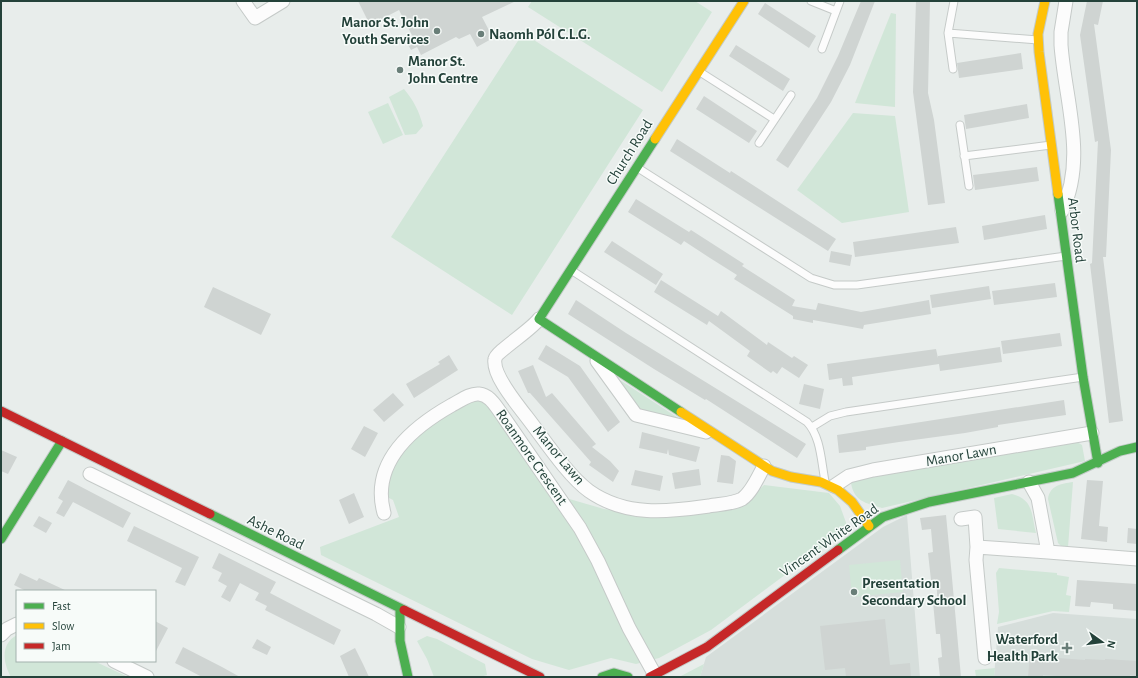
<svg xmlns="http://www.w3.org/2000/svg" width="1138" height="678" font-family="'Alegreya Sans',sans-serif">
<style>
.built{fill:#d6dedb}
.green{fill:#d1e6d8}
.building{fill:#cfd4d2}
.lines{fill:none;stroke-linecap:round;stroke-linejoin:round}
.lane-casing{stroke:#c5cac8;stroke-width:9}
.street-casing{stroke:#c5cac8;stroke-width:15}
.fast-casing{stroke:#c3cbc8;stroke-width:11}
.slow-casing{stroke:#c3cbc8;stroke-width:11}
.jam-casing{stroke:#c3cbc8;stroke-width:11}
.lane{stroke:#fcfcfc;stroke-width:7}
.street{stroke:#fcfcfc;stroke-width:13}
.fast{stroke:#4caf50;stroke-width:9}
.slow{stroke:#ffc107;stroke-width:9}
.jam{stroke:#c62828;stroke-width:9}
.poi-dot{fill:#697e78;stroke:#f7fbf9;stroke-width:1.5}
.labels{text-anchor:middle;stroke-width:3;stroke-linejoin:round;paint-order:stroke}
.poi-label{font-size:15px;font-weight:bold;fill:#24423a;stroke:#f7fbf9;text-anchor:start}
.street-label{font-size:15px;fill:#24423a;stroke:#f7fbf9}
</style>
<rect width="100%" height="100%" fill="#e8edeb"/>
<path class="built" d="M907 515 920 677H700L706 657 883 527Z
M1053 613 1137 619V677H994L998 627Z"/>
<path class="green" d="M532 1H695L712 12 662 92 528 7Z
M891 13 896 14 895 107 855 103Z
M523 33 643 110 512 315 391 237Z
M404 89C414 101 419 111 423 126L416 134 405 135 389 97Z
M388 103 403 135 383 144 368 112Z
M853 113 895 116 909 212 842 223 797 190Z
M620 380 683 421 646 413 638 407Z
M474 400 487 403 552 494 604 509 671 517 742 506 764 485 829 493 840 506 848 528 711 630 659 658 636 664 611 658 569 670 532 659 321 555 320 547 399 517 393 500 383 495 393 462 418 429Z
M1077 442 1082 445 1085 461 882 508C865 503 854 501 851 483L858 477Z
M1073 482 1068 547 1061 546 1058 543 1048 499C1050 485 1061 484 1073 482Z
M1012 494C1034 500 1031 514 1036 533L998 529 994 498Z
M900 560 903 592 852 597 849 565Z
M999 568 1057 573V575L1069 577 1066 595 1071 596 1069 612 1053 611 997 624 999 612 996 573Z
M17 635V661H94L128 677H11C3 663 0 644 17 635Z
M427 636 437 639 485 664 487 675 480 677H434L427 659 417 641Z
M704 664 700 677H679Z
M995 668 994 677H976L975 670Z"/>
<path class="building" d="M358 1H516L482 17 493 38 477 47 470 34 459 39 456 37 421 55 417 47 411 50 406 41 413 37 399 10 370 25Z
M861 1H875L850 65 831 102 788 168 776 160 817 98 838 56Z
M916 1H930L928 93 934 120 945 203 928 205 913 92Z
M1087 1H1103L1098 25 1094 24 1111 150 1106 257H1103L1123 421 1109 423 1090 264 1092 263 1098 141 1095 142 1080 35Z
M765 3 816 36 809 48 758 14Z
M736 45 790 79 783 91 729 56Z
M1021 53 1023 69 959 78 957 63Z
M704 96 757 131 749 143 696 109Z
M1027 104 1029 118 966 129 964 115Z
M677 139 730 173 731 171 836 239 828 251 670 151Z
M1037 167 1039 181 975 190 973 175Z
M636 199 689 232 691 230 744 264 742 266 795 300 792 306 816 310 818 303 861 312 929 300 931 314 864 325 863 329 813 320V323L793 319V316L734 279 737 275 710 258 684 241 681 245 628 212Z
M1045 215 1047 229 984 240 982 226Z
M956 227 959 243 855 257 853 242Z
M612 241 663 274 656 285 604 252Z
M831 251 852 255 850 266 829 262Z
M661 280 718 316 721 311 767 345 768 342 792 358 794 356 808 365 799 378 782 367 777 374 773 371 771 373 747 356 750 351 709 321 707 325 654 292Z
M1055 283 1057 297 994 305 992 291Z
M989 286 991 299 932 308 930 295Z
M213 287 271 314 261 335 204 307Z
M576 300 626 333 806 444 797 458 706 399 705 400 654 369 568 314Z
M1060 333 1062 346 1003 354 1001 341Z
M546 345 580 366 620 422 608 432 568 377 538 359Z
M1000 347 1002 362 940 371 939 364 852 377 853 385 843 386 842 378 829 380 827 364 936 349 938 358V356Z
M449 355 458 370 414 398 406 384 440 364 438 362Z
M533 365 546 397 552 393 596 444 592 447 610 461 619 471 613 482 589 465 591 462 530 393H528L518 371Z
M804 384 824 389 820 409 799 404Z
M393 393 404 405 384 422 373 410Z
M1064 400 1066 415 998 425V427L965 433 899 442 866 447V450L839 453 837 435Z
M364 426 378 433 365 457 351 449Z
M642 432 700 447 696 462 669 455 668 449 667 454 639 448Z
M1 450 17 457 8 474 1 471Z
M721 455 729 456 736 461 733 484 717 482Z
M699 469 701 485 675 489 672 473Z
M635 470 663 476 660 491 631 485Z
M68 480 131 513 123 528 73 502 64 517 56 513 63 501 58 498Z
M1087 480 1103 481 1099 526 1108 527 1107 542 1081 539Z
M354 493 364 517 349 524 339 500Z
M946 515 951 567 961 677H940L938 658 942 657 941 645 940 634H936L933 602H937V591L935 580H931L928 553 933 552 931 529 922 530 920 518Z
M39 516 52 523 46 533 33 526Z
M134 526 199 557 185 586 175 582 182 568 127 541Z
M1128 528 1137 529V544L1127 543Z
M219 553 276 582 270 593 341 630 334 645 265 610 267 606 255 600 259 593 240 583 230 602 221 597 227 586 218 581 222 573 212 568Z
M20 573 37 581 39 578 67 591H26L14 585Z
M1077 580 1137 584V611L1113 609V604L1091 602 1090 607 1075 606Z
M885 619 890 665 910 663 911 677H846L845 668 825 670 820 626Z
M155 621 168 628 155 653Z
M257 639 271 647 267 655 252 648Z
M183 647 222 667 240 677H202L185 668 175 663Z
M355 648 363 664 369 677H349L340 656Z
M1030 653 1045 654V657L1085 660V659L1105 660V659L1137 661V673L1136 676 1130 675V677H1070L1043 675V677H1028Z"/>
<g class="lines">
<defs>
<path id="lane" d="M811 1 836 11
M948 33 1038 40
M822 49 840 1
M953 69 948 33 954 1
M700 72 774 119
M960 125 969 186
M759 143 791 95
M964 156 1051 145
M638 168 811 278 834 285H857L1066 256
M571 270 807 422C821 437 821 461 825 481
M812 427 830 416 846 412 1083 377"/>
<path id="street" d="M243 1 255 18 283 1
M1062 211C1087 158 1065 100 1061 45V32L1066 1
M539 319C531 330 496 352 495 359 492 375 517 404 526 416 544 439 567 475 589 491 626 517 667 512 709 506 719 504 733 504 742 499 752 492 758 477 764 466
M597 361 636 415 706 432
M90 474 376 614 399 627
M834 486 849 476 873 470 1092 433
M384 513C370 462 413 427 452 405 460 401 470 393 479 394 488 395 493 402 498 409L580 528 598 561 629 628 655 675
M961 519 975 517 977 547
M1048 552 1137 559
M1 635 7 629 17 624
M985 658 976 560 977 547 1048 552 1038 498 1029 482
M114 661 147 677"/>
<path id="fast" d="M655 139 539 319 681 412
M1058 194 1083 377 1098 463
M210 514 404 610
M1 539 62 441
M838 550 883 517 929 502 1073 473 1120 451 1137 447
M400 608V641L408 677
M602 677 614 673 628 677"/>
<path id="slow" d="M1045 1 1038 34 1039 52 1058 194
M655 139 744 1
M681 412 772 471 791 477 821 482 838 490 852 502 869 526"/>
<path id="jam" d="M1 411 210 514
M404 610 540 677
M650 677 707 647 838 550"/>
</defs>
<use href="#lane" class="lane-casing"/>
<use href="#street" class="street-casing"/>
<use href="#fast" class="fast-casing"/>
<use href="#slow" class="slow-casing"/>
<use href="#jam" class="jam-casing"/>
<use href="#lane" class="lane"/>
<use href="#street" class="street"/>
<use href="#fast" class="fast"/>
<use href="#slow" class="slow"/>
<use href="#jam" class="jam"/>
</g>
<g class="poi-dot">
<circle cx="437" cy="31" r="4"/>
<circle cx="481" cy="34" r="4"/>
<circle cx="400" cy="70" r="4"/>
<circle cx="854" cy="592" r="4"/>
<path d="M1065 642h4v4h4v4h-4v4h-4v-4h-4v-4h4z"/>
</g>
<g class="labels">
<g class="poi-label">
<text x="429" y="27" text-anchor="end">Manor St. John<tspan x="429" dy="17">Youth Services</tspan></text>
<text x="489" y="39">Naomh Pól C.L.G.</text>
<text x="408" y="66">Manor St.<tspan x="408" dy="17">John Centre</tspan></text>
<text x="862" y="588">Presentation<tspan x="862" dy="17">Secondary School</tspan></text>
<text x="1058" y="644" text-anchor="end">Waterford<tspan x="1058" dy="17">Health Park</tspan></text>
</g>
<g class="street-label">
<text transform="translate(629 152) rotate(-58)" y="5">Church Road</text>
<text transform="translate(1077 230) rotate(83)" y="5">Arbor Road</text>
<text transform="translate(559 455) rotate(50)" y="5">Manor Lawn</text>
<text transform="translate(961 455) rotate(-10)" y="5">Manor Lawn</text>
<text transform="translate(532 457) rotate(55)" y="5">Roanmore Crescent</text>
<text transform="translate(276 532) rotate(26)" y="5">Ashe Road</text>
<text transform="translate(829 540) rotate(-35)" y="5">Vincent White Road</text>
</g>
</g>
<rect width="1138" height="678" fill="none" stroke="#24423a" stroke-width="4"/>
<rect x="16" y="590" width="140" height="72" fill="#f7fbf9" stroke="#a3b1ad"/>
<rect x="24" y="603" width="20" height="6" fill="#4caf50" stroke="#a3b1ad"/>
<text x="52" y="610" font-size="12" fill="#24423a">Fast</text>
<rect x="24" y="623" width="20" height="6" fill="#ffc107" stroke="#a3b1ad"/>
<text x="52" y="630" font-size="12" fill="#24423a">Slow</text>
<rect x="24" y="643" width="20" height="6" fill="#c62828" stroke="#a3b1ad"/>
<text x="52" y="650" font-size="12" fill="#24423a">Jam</text>
<g transform="translate(1102 642) rotate(104)" stroke="#f7fbf9" stroke-width="3" paint-order="stroke">
<path d="M0-3L7 15L0 10L-7 15Z" fill="#24423a"/>
<text y="-6" font-size="11" font-weight="bold" text-anchor="middle" fill="#24423a">N</text>
</g>
</svg>
